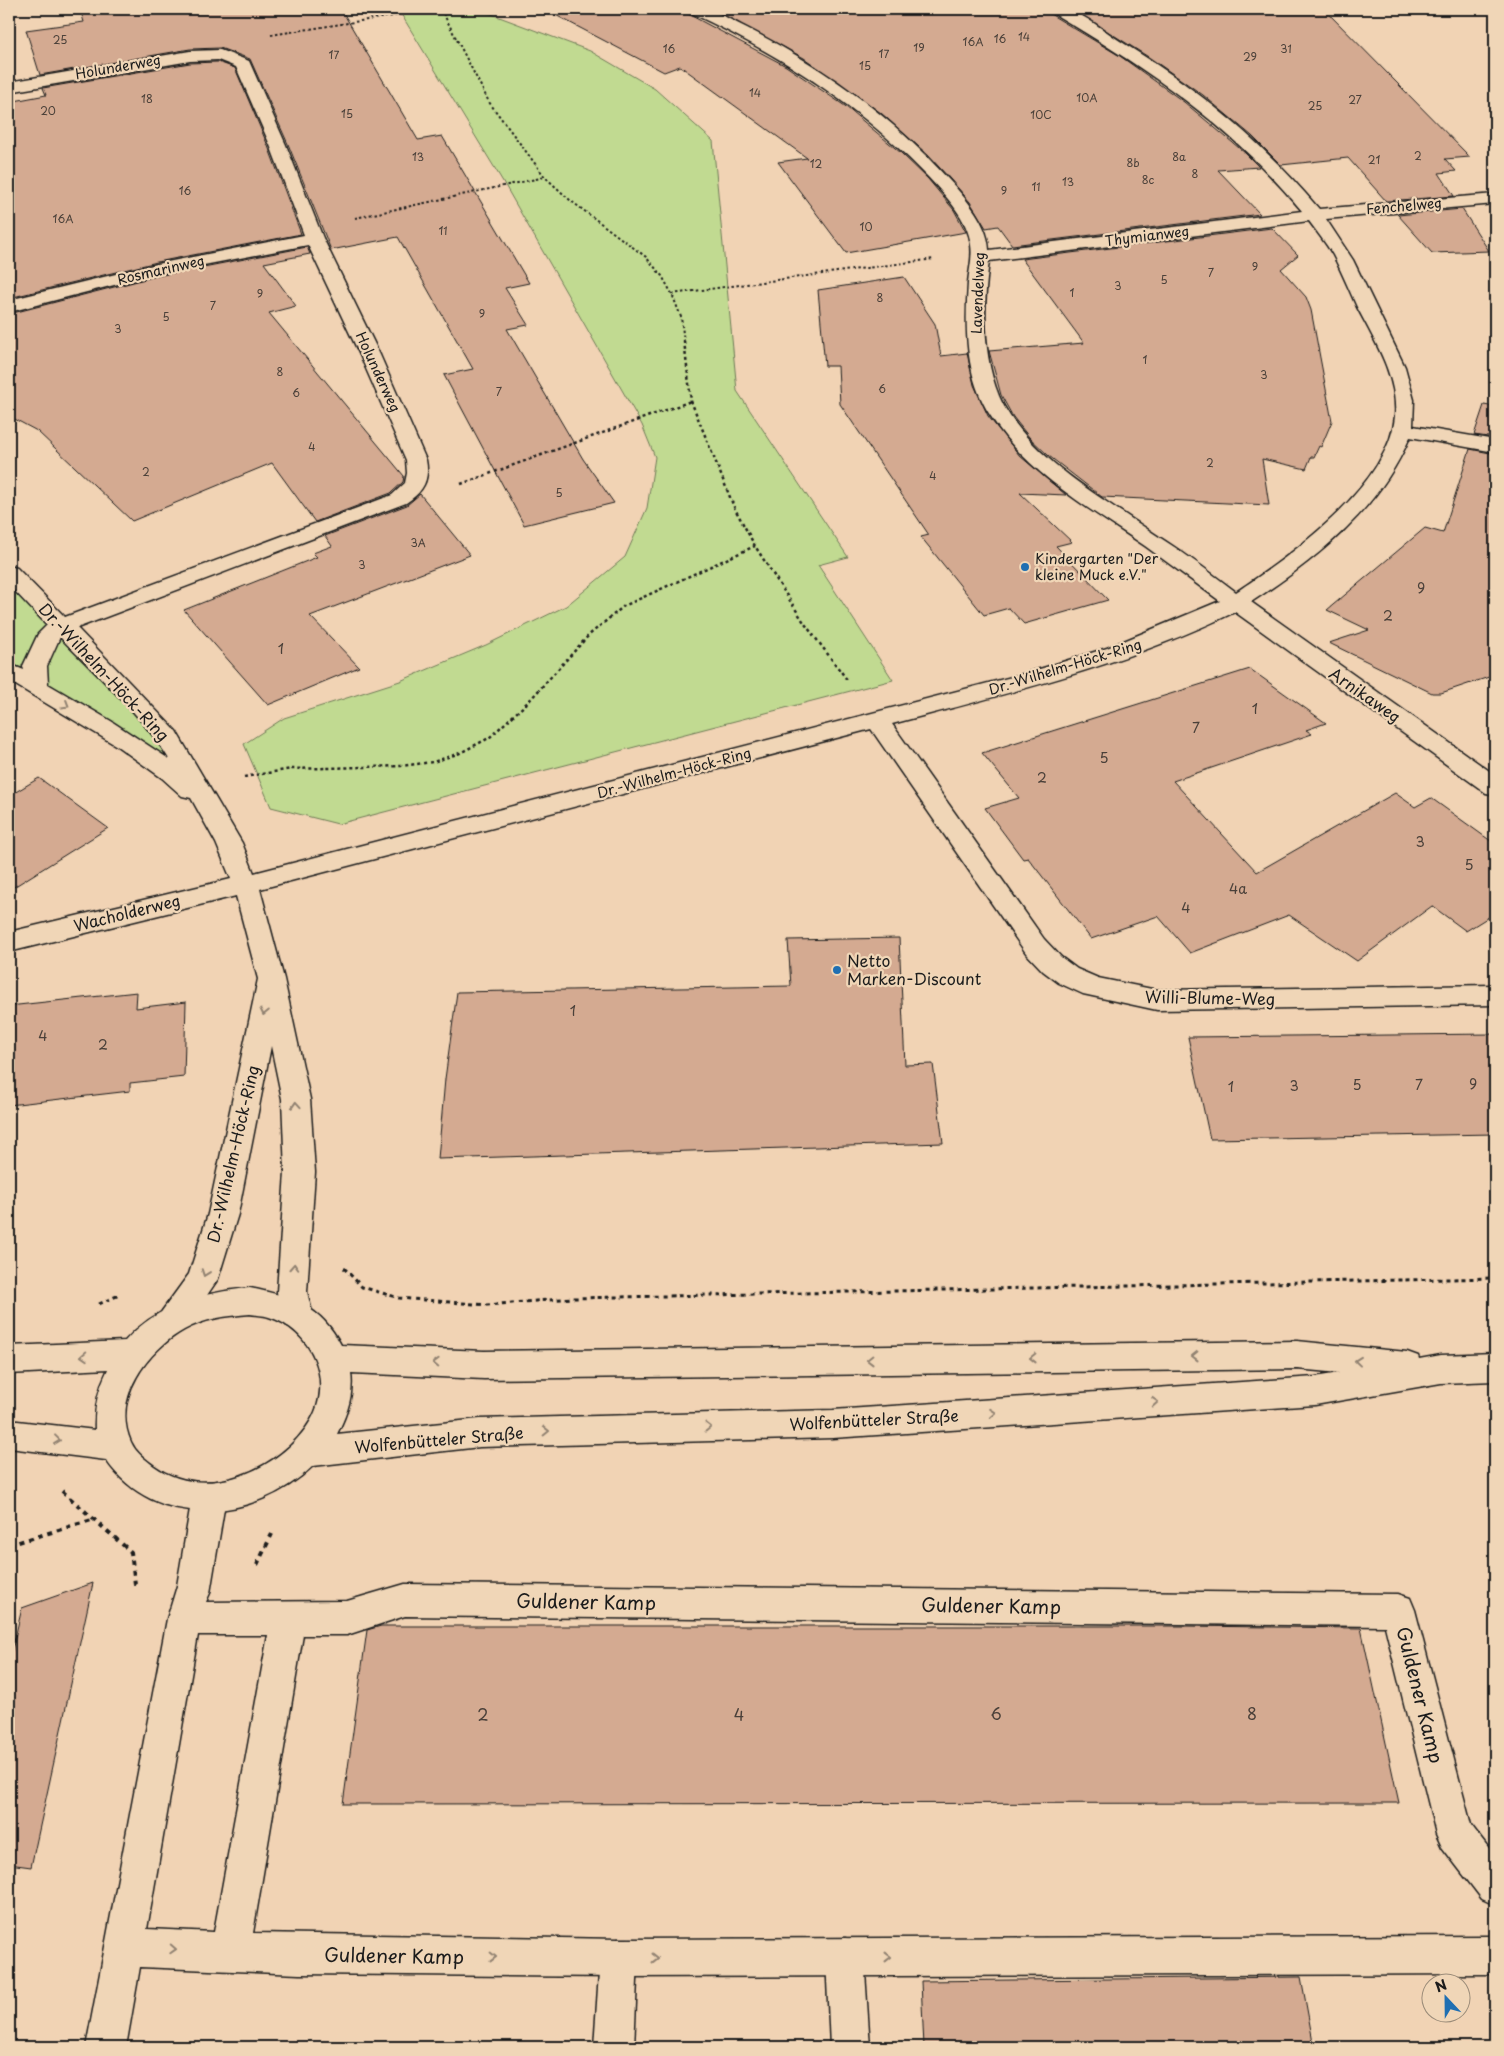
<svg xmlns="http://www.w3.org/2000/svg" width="1504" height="2056" font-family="'Playpen Sans',sans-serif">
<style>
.green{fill:#c1da91;stroke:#6e7b56}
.building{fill:#d4aa91;stroke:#1c1c1c}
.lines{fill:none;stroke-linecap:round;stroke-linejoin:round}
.lane-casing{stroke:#1c1c1c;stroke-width:3}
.street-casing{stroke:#1c1c1c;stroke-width:3}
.secondary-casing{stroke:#1c1c1c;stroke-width:3}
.path-far3{stroke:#1c1c1c;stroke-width:2;stroke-dasharray:2.5 2.5;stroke-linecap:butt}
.path-far2{stroke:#1c1c1c;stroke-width:2.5;stroke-dasharray:3 3;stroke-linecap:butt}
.path-far1{stroke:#1c1c1c;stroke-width:3;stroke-dasharray:4 4;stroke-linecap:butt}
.path{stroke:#1c1c1c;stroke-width:4;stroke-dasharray:5 5;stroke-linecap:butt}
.lane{fill:#f0d6b7;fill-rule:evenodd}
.street{fill:#f0d6b7;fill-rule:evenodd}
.secondary{fill:#f0d6b7;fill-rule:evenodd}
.oneway{stroke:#918271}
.poi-dot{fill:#1f6fb2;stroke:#f0d6b7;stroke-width:2}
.labels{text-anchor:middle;stroke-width:4.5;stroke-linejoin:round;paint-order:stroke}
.far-number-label{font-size:11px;fill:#4a4039}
.far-street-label{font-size:14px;fill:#1c1c1c;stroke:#f0d6b7}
.far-poi-label{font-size:14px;fill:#1c1c1c;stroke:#f0d6b7;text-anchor:start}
.number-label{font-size:14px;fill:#4a4039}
.street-label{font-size:16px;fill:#1c1c1c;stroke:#f0d6b7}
.poi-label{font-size:16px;fill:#1c1c1c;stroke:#f0d6b7;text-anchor:start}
.near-number-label{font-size:16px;fill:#4a4039}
.near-street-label{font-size:19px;fill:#1c1c1c;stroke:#f0d6b7}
</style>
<rect width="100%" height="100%" fill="#f1d3b4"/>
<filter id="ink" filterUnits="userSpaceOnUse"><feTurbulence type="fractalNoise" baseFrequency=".02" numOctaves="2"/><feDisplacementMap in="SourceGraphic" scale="10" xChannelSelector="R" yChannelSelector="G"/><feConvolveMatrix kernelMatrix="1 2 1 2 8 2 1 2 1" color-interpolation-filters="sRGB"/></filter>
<g filter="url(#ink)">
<path class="green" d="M398 9H478L590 51 655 89 713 141 737 391 848 557 818 565 893 680 338 824 271 807 244 744 284 718 400 681 486 645 566 606 625 557 647 508 655 457 642 425 502 180Z
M9 573 168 737 204 803 143 751 9 671Z"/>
<path class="building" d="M80 9H341L418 140 442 136 529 283 505 288 528 325 507 329 583 459 614 503 524 525 444 375 473 369 398 237 331 250 288 144 250 59 220 48 190 49 40 75 26 30 84 22Z
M544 9H685L688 14 786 66 845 106 901 153 928 179 954 210 966 232 846 253 778 162 807 158 680 66 664 72Z
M712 9H1047L1050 14 1120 56 1184 102 1245 153 1259 167 1218 170 1260 214 1012 245 998 226 986 228 970 202 950 179 928 155 881 113 804 58Z
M1072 9H1324L1470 157 1445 159 1456 171 1439 173 1454 196 1386 201 1348 158 1281 165 1252 136 1203 95 1150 58Z
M218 62 235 68 268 146 301 234 157 262 9 298V102L46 95 43 88 190 63Z
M1462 209 1489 251 1432 253 1398 215Z
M1272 228 1298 255 1281 269 1306 297 1311 310 1332 421 1321 447 1319 446 1314 457H1311L1306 469 1262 459 1269 505 1102 497 1049 456 1029 437 1013 417 1001 395 989 351 1084 343 1022 259Z
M307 247 310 254 264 263 296 306 269 313 404 476 403 482 391 493 315 522 272 463 132 521 37 431 9 416V314L157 276Z
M904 277 935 324 941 356 967 353 974 385 988 416 1020 456 1066 495 1020 493 1072 542 1056 546 1108 600 1024 624 1009 608 984 615 921 537 929 535 840 404 838 366H825L818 290Z
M1484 405 1495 407V438L1474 435Z
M1470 449 1495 454V675L1441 693H1432L1329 643 1369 630 1327 610 1425 528 1443 533Z
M420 494 470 555 310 616 359 667 268 705 184 610 317 557 313 553 332 546 325 536 407 505Z
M1250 669 1326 723 1306 730 1312 734 1173 781 1257 872 1395 793 1415 807 1431 798 1495 844V913L1466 931 1432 906 1357 961 1289 915 1190 953 1158 916 1091 939 1028 858 1023 859 985 808 1019 798 982 753Z
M39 778 108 828 9 890V796Z
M899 938 905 1065 933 1064 943 1143 438 1159 445 1079 457 992 791 986 788 940Z
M137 992 136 1008 186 1002 184 1077 130 1083V1091L9 1105V1006Z
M1495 1034V1134L1210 1139 1188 1037Z
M93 1583 31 1867 9 1864V1663L22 1608Z
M381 1626H1182L1361 1628 1399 1803 343 1804 367 1630Z
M1301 1977 1314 2047H924L921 1981Z"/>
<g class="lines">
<defs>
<path id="lane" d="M845 1938 859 1943 864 1957 870 2047H830L826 1957 831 1943Z
M619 1939 633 1944 638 1958 634 2047H594L600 1958 605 1944Z"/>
<path id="street" d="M687 9C693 9 700 8 706 9 719 12 734 22 747 28 823 67 892 116 949 180 966 199 988 223 989 250L1302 211C1230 124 1147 69 1051 12L1049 9C1054 9 1062 7 1068 9 1086 16 1103 30 1120 41 1198 89 1260 139 1319 209L1495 194V204L1326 219 1353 260 1405 367 1414 400 1413 426 1495 440V452L1410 437C1379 510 1315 560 1251 602L1495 775V795L1486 793 1235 612C1126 665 1009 693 892 724L1044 939 1061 957 1077 969 1098 978 1157 990 1495 985V1005L1157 1010 1083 994 1059 983 1043 971 1026 953 871 729 260 889 284 979 310 1099 315 1172 307 1292 313 1316 308 1325 297 1329 286 1325 281 1316 277 1292 285 1172 282 1099 271 1046 238 1214 218 1279 184 1329 173 1333 162 1329 157 1320 162 1311 189 1274 208 1214 258 979 236 896 9 952V932L231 879 216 843 191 798 182 796 162 778 117 746 9 681V664L24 670 23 666 38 634 47 625 9 585V566L17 568 65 617 392 495 405 483 407 473 406 460 360 355 308 245 157 274 9 312V300L157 264 304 235 270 145 236 67 218 60 190 61 9 92V82L190 51 220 50 249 61 286 145 323 238 380 355 426 460C430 480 423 492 406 503L77 628 176 731 242 843 254 873 1027 673 1107 648 1220 601C1195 583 1170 564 1145 546 1089 508 1026 473 990 415 965 376 965 328 968 283 969 270 973 258 971 245 968 219 946 196 929 178 858 104 781 55 689 12ZM1309 221C1317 232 1326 243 1333 255 1342 272 1349 290 1357 307 1374 340 1398 377 1395 416 1389 486 1290 556 1236 592 1211 573 1186 554 1159 537 1107 501 1025 456 999 396 982 354 983 306 989 261ZM60 637C95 674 143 715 169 759L111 721 48 684 47 666Z
M209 1482 221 1486 226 1497 210 1593 206 1602 347 1601 405 1584 1398 1594 1410 1598 1415 1610 1471 1825 1495 1856V1905L1482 1899 1442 1847 1436 1834 1385 1626 405 1616 347 1635H303L253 1933 619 1939 1495 1936V1974L619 1977 299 1974 140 1967 126 2047H86L167 1619 177 1586 192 1497 197 1486ZM198 1635H268L214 1932 147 1929Z"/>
<path id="secondary" d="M250 1288C291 1296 321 1306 341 1345L484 1351 1297 1341 1407 1352 1418 1356 1419 1359 1441 1355 1495 1353V1381L1441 1383 1315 1405 833 1438 480 1447 313 1466C256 1521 155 1532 106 1460L9 1448V1420L95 1430C94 1407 98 1389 108 1369L9 1374V1346L125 1341C157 1305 203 1292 250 1288ZM250 1314C256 1315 263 1315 269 1317 312 1330 334 1381 311 1420 282 1470 204 1503 154 1466 145 1459 136 1453 131 1442 111 1398 148 1350 184 1330 205 1318 227 1316 250 1314ZM1297 1369 1339 1373 1315 1377 833 1410 480 1419 337 1434C347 1414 354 1395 351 1373L484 1379Z"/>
</defs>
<use href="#lane" class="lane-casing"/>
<use href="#street" class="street-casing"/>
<use href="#secondary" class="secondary-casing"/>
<path class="path-far3" d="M441 9 489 102 545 177 571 201 646 257 662 276 672 294 681 317 684 342
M271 35 437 9
M355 218 545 177
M672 294 934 259"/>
<path class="path-far2" d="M684 341 691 401 734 507 755 546 805 624 848 681
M461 484 691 401
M244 777 292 769 401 766 433 762 460 753 489 738 529 701 589 635 624 606 755 546"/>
<path class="path-far1" d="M344 1268 362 1287 399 1298 487 1305 573 1298 1495 1278
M99 1304 119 1295"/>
<path class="path" d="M62 1491 131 1552 135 1584 139 1585
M9 1545 95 1519
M257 1565 272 1534"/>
<use href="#lane" class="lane"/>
<use href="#street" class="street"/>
<use href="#secondary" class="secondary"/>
</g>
<defs><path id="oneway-chevron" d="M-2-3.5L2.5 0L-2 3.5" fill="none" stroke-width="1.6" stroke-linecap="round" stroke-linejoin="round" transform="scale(1.25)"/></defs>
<g class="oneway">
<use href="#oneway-chevron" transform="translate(66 705) rotate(31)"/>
<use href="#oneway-chevron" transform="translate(264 1012) rotate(102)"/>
<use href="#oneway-chevron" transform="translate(296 1105) rotate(-94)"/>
<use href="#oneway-chevron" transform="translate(294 1267) rotate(-87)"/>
<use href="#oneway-chevron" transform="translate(205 1273) rotate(110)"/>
<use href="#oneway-chevron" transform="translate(84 1356) rotate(177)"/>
<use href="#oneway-chevron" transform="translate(1195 1356) rotate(179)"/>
<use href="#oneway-chevron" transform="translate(1033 1358) rotate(179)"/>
<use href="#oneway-chevron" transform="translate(870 1360) rotate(179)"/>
<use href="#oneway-chevron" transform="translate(1358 1361) rotate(-174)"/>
<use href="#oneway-chevron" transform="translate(436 1363) rotate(-178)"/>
<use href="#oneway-chevron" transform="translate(1155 1402) rotate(-4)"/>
<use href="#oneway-chevron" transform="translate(993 1413) rotate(-4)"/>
<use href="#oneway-chevron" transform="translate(708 1427) rotate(-1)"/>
<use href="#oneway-chevron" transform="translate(546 1431) rotate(-1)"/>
<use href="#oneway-chevron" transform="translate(57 1440) rotate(7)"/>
<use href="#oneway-chevron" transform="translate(173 1949) rotate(3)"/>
<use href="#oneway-chevron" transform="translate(493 1957) rotate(1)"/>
<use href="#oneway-chevron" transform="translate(888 1957)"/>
<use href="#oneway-chevron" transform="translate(655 1958)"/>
</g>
</g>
<g class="poi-dot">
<circle cx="1025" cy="567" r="5"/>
<circle cx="837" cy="970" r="5"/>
</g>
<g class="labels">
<g class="far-number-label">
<text x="1024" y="41">14</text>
<text x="1000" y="43">16</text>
<text x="60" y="44">25</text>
<text x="973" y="46">16A</text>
<text x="919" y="52">19</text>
<text x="669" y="53">16</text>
<text x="1286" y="53">31</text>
<text x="884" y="58">17</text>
<text x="334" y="59">17</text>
<text x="1250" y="61">29</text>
<text x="865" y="70">15</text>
<text x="755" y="97">14</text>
<text x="1087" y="102">10A</text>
<text x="147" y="103">18</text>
<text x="1355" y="104">27</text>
<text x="1315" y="110">25</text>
<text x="48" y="115">20</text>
<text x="347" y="118">15</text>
<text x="1041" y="119">10C</text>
<text x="1418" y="160">2</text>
<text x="418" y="161">13</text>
<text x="1179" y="161">8a</text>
<text x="1374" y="164">21</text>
<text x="1133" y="167">8b</text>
<text x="816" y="168">12</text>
<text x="1195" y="178">8</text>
<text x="1148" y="184">8c</text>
<text x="1068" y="186">13</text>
<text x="1036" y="191">11</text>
<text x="185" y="195">16</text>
<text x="1004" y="195">9</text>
<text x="63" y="223">16A</text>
<text x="866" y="231">10</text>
<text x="443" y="235">11</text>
<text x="1255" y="271">9</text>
<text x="1211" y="277">7</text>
<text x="1164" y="284">5</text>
<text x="1118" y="290">3</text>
<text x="1072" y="297">1</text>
<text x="260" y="298">9</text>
<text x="880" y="302">8</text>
<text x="213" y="310">7</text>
<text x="482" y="318">9</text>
<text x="166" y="321">5</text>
<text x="118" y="333">3</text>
<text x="1145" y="364">1</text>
<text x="280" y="376">8</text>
<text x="1264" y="379">3</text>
<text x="882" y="393">6</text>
<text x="499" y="396">7</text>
<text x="296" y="397">6</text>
<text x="312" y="451">4</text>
<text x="1210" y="467">2</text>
<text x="146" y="476">2</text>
<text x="933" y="480">4</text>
<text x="559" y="497">5</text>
<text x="418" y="547">3A</text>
<text x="362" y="569">3</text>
</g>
<g class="far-street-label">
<text transform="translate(118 67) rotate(-10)" y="5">Holunderweg</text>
<text transform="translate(1404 206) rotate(-5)" y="5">Fenchelweg</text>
<text transform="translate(1147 236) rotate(-7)" y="5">Thymianweg</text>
<text transform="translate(161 270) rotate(-13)" y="5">Rosmarinweg</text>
<text transform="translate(978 293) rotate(-88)" y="5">Lavendelweg</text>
<text transform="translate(378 372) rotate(65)" y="5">Holunderweg</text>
<text transform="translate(1065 667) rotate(-17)" y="5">Dr.-Wilhelm-Höck-Ring</text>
<text transform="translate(674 773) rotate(-15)" y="5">Dr.-Wilhelm-Höck-Ring</text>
</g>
<g class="far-poi-label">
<text x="1035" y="564">Kindergarten "Der<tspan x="1035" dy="16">kleine Muck e.V."</tspan></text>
</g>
<g class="number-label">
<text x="1421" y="593">9</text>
<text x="1388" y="621">2</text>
<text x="281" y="654">1</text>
<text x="1255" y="714">1</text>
<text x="1196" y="733">7</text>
<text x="1104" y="763">5</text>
<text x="1042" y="783">2</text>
<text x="1420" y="847">3</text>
<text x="1469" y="870">5</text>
<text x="1238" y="894">4a</text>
<text x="1186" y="913">4</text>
<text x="573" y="1016">1</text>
<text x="43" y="1041">4</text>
<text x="103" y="1050">2</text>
<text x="1473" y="1089">9</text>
<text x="1357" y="1090">5</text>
<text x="1419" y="1090">7</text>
<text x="1294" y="1091">3</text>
<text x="1231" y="1092">1</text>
</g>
<g class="street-label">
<text transform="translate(104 672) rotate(47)" y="6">Dr.-Wilhelm-Höck-Ring</text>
<text transform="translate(1365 695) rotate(35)" y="6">Arnikaweg</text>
<text transform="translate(127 913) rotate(-14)" y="6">Wacholderweg</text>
<text transform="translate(1210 998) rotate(1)" y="6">Willi-Blume-Weg</text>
<text transform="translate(233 1154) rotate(-77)" y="6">Dr.-Wilhelm-Höck-Ring</text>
<text transform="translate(874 1420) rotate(-3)" y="6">Wolfenbütteler Straße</text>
<text transform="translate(439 1440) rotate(-5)" y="6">Wolfenbütteler Straße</text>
</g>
<g class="poi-label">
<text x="847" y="967">Netto<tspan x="847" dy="18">Marken-Discount</tspan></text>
</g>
<g class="near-number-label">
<text x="996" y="1720">6</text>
<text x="1252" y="1720">8</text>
<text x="483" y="1721">2</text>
<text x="739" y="1721">4</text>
</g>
<g class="near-street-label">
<text transform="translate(586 1602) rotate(1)" y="7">Guldener Kamp</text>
<text transform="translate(991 1606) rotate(1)" y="7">Guldener Kamp</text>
<text transform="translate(1420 1695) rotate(76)" y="7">Guldener Kamp</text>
<text transform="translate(394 1956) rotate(1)" y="7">Guldener Kamp</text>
</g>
</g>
<rect width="1504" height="2056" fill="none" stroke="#f0d6b7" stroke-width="30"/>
<rect x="15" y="15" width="1474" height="2026" fill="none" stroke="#1c1c1c" stroke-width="2" filter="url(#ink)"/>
<g transform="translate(1446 1998) rotate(338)"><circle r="24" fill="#f0d6b7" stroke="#9b8c79"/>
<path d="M0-4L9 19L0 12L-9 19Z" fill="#1f6fb2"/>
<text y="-8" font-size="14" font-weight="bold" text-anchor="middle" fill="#1c1c1c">N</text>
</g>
</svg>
